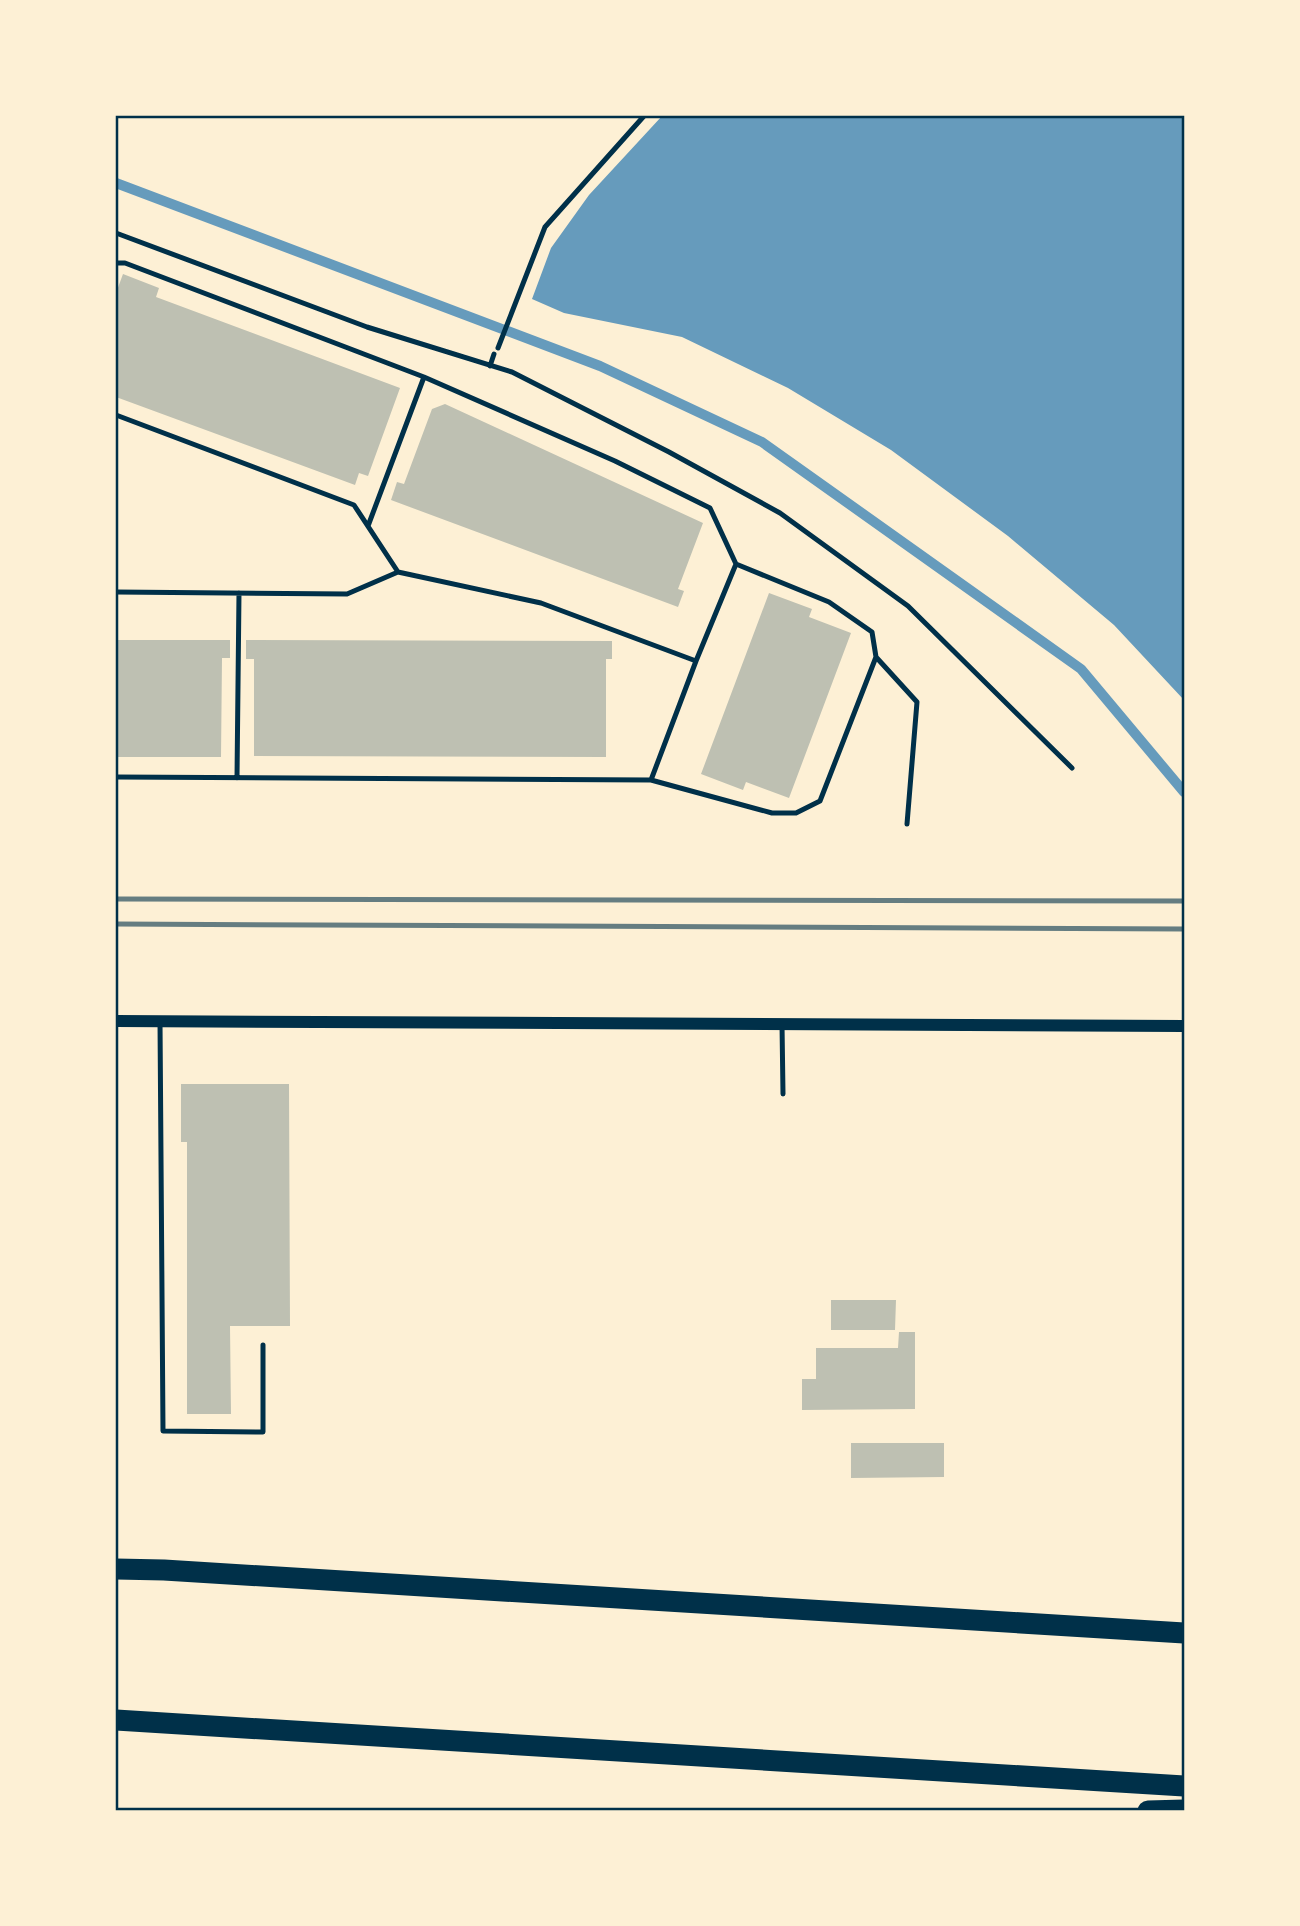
<svg xmlns="http://www.w3.org/2000/svg" width="1300" height="1926" font-family="'PT Sans Narrow',sans-serif">
<style>
.water{fill:#669bbc}
.lines{fill:none;stroke-linecap:round;stroke-linejoin:round}
.stream{stroke:#669bbc;stroke-width:10}
.building{fill:#bec0b2}
.service{stroke:#003049;stroke-width:5}
.tertiary{stroke:#003049;stroke-width:12}
.motorway{stroke:#003049;stroke-width:21}
.rail{stroke:#657d81;stroke-width:5}
.neatline{fill:none;stroke:#003049;stroke-width:2.5}
</style>
<rect width="100%" height="100%" fill="#fdf0d5"/>
<path class="water" d="M662 116H1184V700L1114 625 1008 536 891 450 788 388 682 337 564 313 532 299 551 248 589 195Z"/>
<g class="lines">
<path class="stream" d="M116 183 600 366 762 442 1081 669 1184 792"/>
</g>
<path class="building" d="M123 274 159 288 156 297 400 388 368 476 359 473 355 485 116 397V293Z
M445 404 703 523 678 589 684 591 678 607 391 500 397 482 404 484 432 409Z
M769 593 812 609 809 617 851 633 789 798 746 782 743 790 701 774Z
M116 640H230V658H222L221 757H116Z
M246 640 612 641V659H606V757L254 756V659H246Z
M181 1084H289L290 1326H230L231 1414H187V1142H181Z
M831 1300H896L895 1330H831Z
M899 1332H915V1409L802 1410V1379H816V1348H898Z
M851 1443H944V1477L851 1478Z"/>
<g class="lines">
<path class="service" d="M116 233 367 327 512 372 669 452 780 513 908 606 1072 768
M116 263H125L424 377 615 461 710 508 736 564
M498 348 545 227 644 116
M490 366 494 354
M116 415 354 505 398 572
M368 526 424 377
M116 592 347 594 398 572 541 603 696 661
M116 777 651 780 772 813H796L820 801 876 657
M237 778 239 593
M651 780 696 661 736 564 829 602 872 632 876 657 917 702 907 824
M160 1021 163 1431 263 1432V1345
M782 1024 783 1094"/>
<path class="tertiary" d="M116 1021 1184 1026"/>
<path class="motorway" d="M116 1569 164 1570 1184 1633
M116 1720 1184 1786
M1148 1811 1184 1810"/>
<path class="rail" d="M116 899 1184 901
M116 924 1184 929"/>
</g>
<rect width="1300" height="1926" fill="none" stroke="#fdf0d5" stroke-width="234"/>
<rect x="117" y="117" width="1066" height="1692" class="neatline"/>
</svg>
